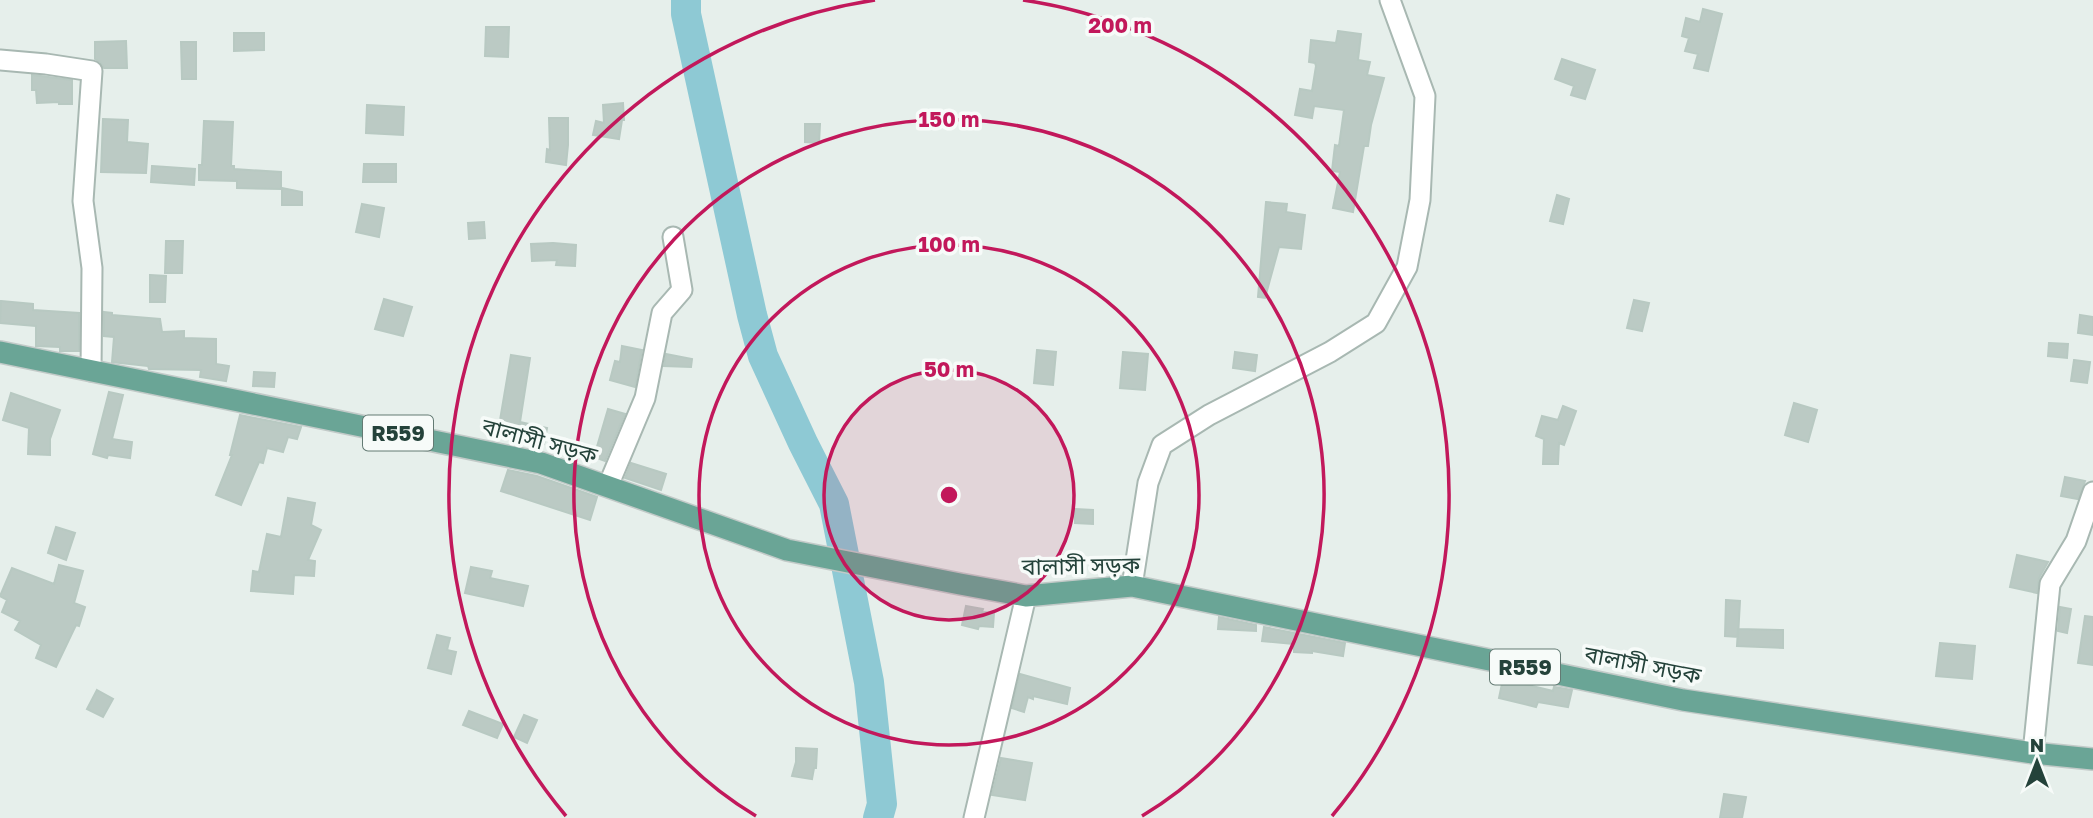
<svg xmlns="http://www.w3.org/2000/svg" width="2093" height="818" font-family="'Golos Text','Noto Sans Bengali',sans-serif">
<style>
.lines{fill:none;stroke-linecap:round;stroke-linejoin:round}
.river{stroke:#8ec9d4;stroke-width:30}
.building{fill:#bbcac4;stroke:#b8c9c2;stroke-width:2}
.minor-casing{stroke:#a8b8b2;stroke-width:23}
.major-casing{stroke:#c2cac8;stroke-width:24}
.minor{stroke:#fff;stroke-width:19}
.major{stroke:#6aa596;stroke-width:21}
.ring{fill:none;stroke:#c2185b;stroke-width:3.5}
.labels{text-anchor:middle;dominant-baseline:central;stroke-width:7;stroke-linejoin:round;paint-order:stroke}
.shield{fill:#f7fbf9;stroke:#637a73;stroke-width:2}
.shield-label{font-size:21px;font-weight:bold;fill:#24423a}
.street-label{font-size:23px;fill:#24423a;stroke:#f7fbf9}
.centre{fill:#c2185b;stroke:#f7fbf9;stroke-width:3.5}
.ring-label{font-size:21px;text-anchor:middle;font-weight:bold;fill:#c2185b;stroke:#f7fbf9;stroke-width:7;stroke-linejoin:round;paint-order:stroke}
</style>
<rect width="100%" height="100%" fill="#e6efeb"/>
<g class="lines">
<path class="river" d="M686,0V14L752,315L763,356L803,443L834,504L869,682L882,804L878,818"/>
</g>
<path class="building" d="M1703,9L1722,14L1708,71L1694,68L1698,54L1685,51L1689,38L1682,36L1686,18L1700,22Z
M486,27H509L508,57L485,56Z
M1338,31L1361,34L1358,60L1370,62L1367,75L1384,78L1371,125L1368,146H1364L1353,212L1333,208L1340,172L1332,171L1335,145L1339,146L1344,110L1314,106L1312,118L1295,115L1300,89L1312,91L1316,66L1315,63L1309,62L1311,40L1336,43Z
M234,33H264V50L234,51Z
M126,41L127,68H104L100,62L95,59V42Z
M181,42H196V79H182Z
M1562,59L1595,70L1585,99L1571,95L1574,86L1555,79Z
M32,75L72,80V104H59V102L37,103L36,90H32Z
M623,103L624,120H622L619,139L593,135L596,121L604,123L603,105Z
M367,105L404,107L403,135L366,133Z
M549,118H568V145L566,165L546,162L547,149L550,150Z
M103,119L128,120L127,142L148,144L146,173L101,172Z
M204,121L233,122L231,166H234V169L281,172V189L237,188V181L199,180V165H202Z
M805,124H820L819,143L805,142Z
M364,164H396V182H363Z
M152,166L195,169L194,185L151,182Z
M282,188L302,192V205H282Z
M1557,195L1569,199L1563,224L1550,221Z
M1266,202L1287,204L1286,212L1305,215L1301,249L1279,247L1265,298L1258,297Z
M362,204L384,208L379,237L356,232Z
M484,222L485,238L469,239L468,223Z
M166,241H183L182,273H165Z
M553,243L576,245L575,266L556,265L557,260L532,261L531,244Z
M150,275L166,276L165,302H150Z
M384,299L412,307L403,336L375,329Z
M1634,300L1649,303L1642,331L1627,328Z
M1,301L33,304V310L79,313V351H60V347L36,346V326L0,323Z
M104,312L112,313V315L160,319L162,332L184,331V338L216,339V364L229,366L226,381L200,377L201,370L149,369L148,366L112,362L114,337L104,336Z
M2080,315L2093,317V335L2078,333Z
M2049,343L2068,344L2067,358L2048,356Z
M622,346L642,350L635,387L610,380L615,361L620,362Z
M1037,350L1056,352L1053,385L1034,383Z
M1123,352L1148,354L1145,390L1120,388Z
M1235,352L1257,355L1255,371L1233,368Z
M666,354L692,359L691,367L664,366Z
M511,355L530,358L520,422L547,428L544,444L517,437L518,435L498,432Z
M2074,360L2090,362L2087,383L2071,381Z
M254,372L275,373L274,387L253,386Z
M109,392L123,395L112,439L132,442L130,458L108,455L107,458L93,454Z
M11,393L60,410L50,439V455L28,454L29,428L3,420Z
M1794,403L1817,410L1808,442L1785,435Z
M1563,406L1576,411L1564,445L1559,443L1558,464H1543L1544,439L1536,436L1542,416L1558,420Z
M608,409L625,414L605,461L594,457Z
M240,415L301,427L297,439L288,437L283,452L267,448L263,463L259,462L241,505L216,495L232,455H230Z
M631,463L666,474L661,490L625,478Z
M508,470L537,476L597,497L590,520L501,491Z
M2065,477L2085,481L2078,499L2061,496Z
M288,498L315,503L311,525L321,530L308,560L315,561L314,576L294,575L293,594L251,591L253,571L259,572L267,534L281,537Z
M1075,509L1093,510V524L1075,523Z
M56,527L75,533L66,560L48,553Z
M2017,555L2048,562L2039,578L2037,593L2010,587Z
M59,565L83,571L74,603L85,607L79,626L76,625L56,667L36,658L41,645L15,630L20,621L2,612L7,600L0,596L12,568L54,584Z
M471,567L492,571L490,578L528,586L523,606L465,593Z
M1726,600L1740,601L1738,637L1725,636Z
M966,606L983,609L982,612L994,613L993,627L979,626L978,629L962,625Z
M2060,607L2071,609L2067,633L2058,631Z
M2085,616L2093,617V665L2078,663Z
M1219,617L1256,625V631L1218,629Z
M1264,627L1345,643L1343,656L1312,651V653L1294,652V644L1262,641Z
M1738,629L1783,630V648L1737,646Z
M437,635L450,638L447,650L456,652L451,674L428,668Z
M1940,643L1975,646L1972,679L1936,676Z
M1020,674L1070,688L1067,704L1033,696V699L1028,697L1024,712L1012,708Z
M1503,679L1553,691L1554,687L1572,690L1568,707L1538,702L1536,707L1499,698Z
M97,690L113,699L103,717L87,709Z
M469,711L503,724L497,738L463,725Z
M524,715L537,720L527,743L514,737Z
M796,748L817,749L816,768H814L812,779L792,776L796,762Z
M1001,758L1032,763L1025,800L992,795Z
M1724,794L1746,797L1742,818H1720Z"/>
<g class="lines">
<defs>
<path id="minor" d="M0,60L46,64L92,71L83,201L92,268L91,371
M608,486L645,398L662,313L682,290L673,237
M1132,586L1148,483L1162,445L1209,415L1330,352L1376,323L1407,267L1420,200L1425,96L1390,0
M2033,753L2050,584L2076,541L2093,492
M974,818L1026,596"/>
<path id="major" d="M0,352L541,463L787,550L960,584L1026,596L1132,586L1683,700L2033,753L2093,759"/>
</defs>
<use href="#minor" class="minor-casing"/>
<use href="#major" class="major-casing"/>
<use href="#minor" class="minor"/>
<use href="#major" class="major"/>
</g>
<circle cx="949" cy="495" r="125" fill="#c2185b" fill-opacity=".12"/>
<g class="ring">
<circle cx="949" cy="495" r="125"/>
<circle cx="949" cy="495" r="250"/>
<path d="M756 816A375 375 0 1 1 1142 816"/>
<path d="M566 816A500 500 0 0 1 875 0M1023 0A500 500 0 0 1 1332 816"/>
</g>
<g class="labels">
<g class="shield">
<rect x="363" y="415.5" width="70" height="35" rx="5"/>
<rect x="1490" y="649.5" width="70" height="35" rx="5"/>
</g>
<g class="shield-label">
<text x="398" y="433">R559</text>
<text x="1525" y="667">R559</text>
</g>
<g class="street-label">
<text transform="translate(540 440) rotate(15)">বালাসী সড়ক</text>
<text transform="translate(1081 565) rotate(-1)">বালাসী সড়ক</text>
<text transform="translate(1643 664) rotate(11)">বালাসী সড়ক</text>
</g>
</g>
<circle cx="949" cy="495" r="10" class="centre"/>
<g class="ring-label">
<text x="1120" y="33">200 m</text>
<text x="949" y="127">150 m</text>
<text x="949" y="252">100 m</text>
<text x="949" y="377">50 m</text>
</g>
<g transform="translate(2037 762)" stroke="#f7fbf9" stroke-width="5" paint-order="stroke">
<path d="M0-5L12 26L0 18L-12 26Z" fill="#24423a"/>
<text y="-10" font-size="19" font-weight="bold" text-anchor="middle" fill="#24423a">N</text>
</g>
</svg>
